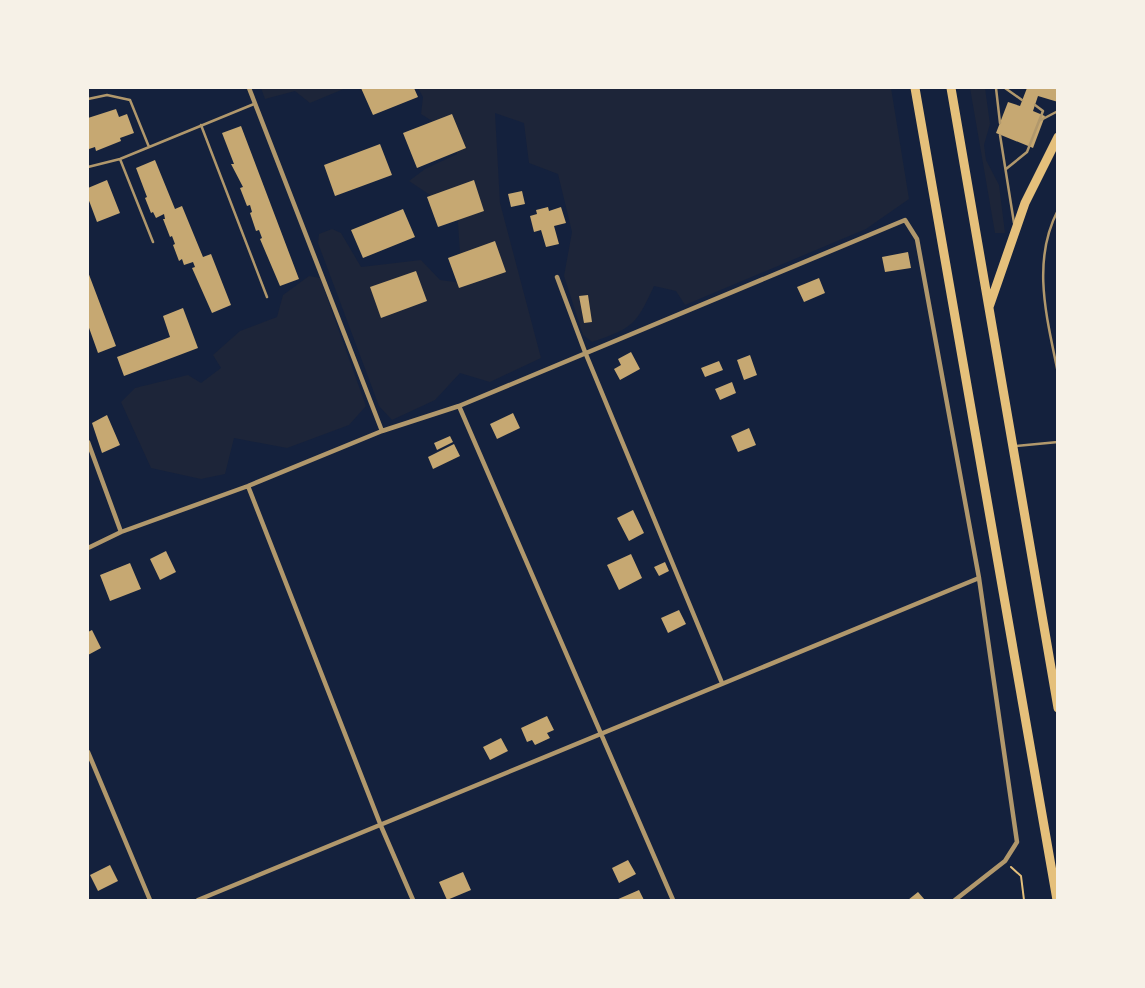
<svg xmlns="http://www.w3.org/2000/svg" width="1145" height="988" font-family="'IBM Plex Sans',sans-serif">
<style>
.green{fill:#1d2539}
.building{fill:#c6a872}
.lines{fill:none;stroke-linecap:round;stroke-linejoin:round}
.path{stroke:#e5c07b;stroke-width:2}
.service{stroke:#b1986c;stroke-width:2.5}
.minor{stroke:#b1986c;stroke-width:4.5}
.motorway{stroke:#e5c07b;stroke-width:9}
</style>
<rect width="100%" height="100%" fill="#14213d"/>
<path class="green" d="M261,88H346L310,103L295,91L265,99Z
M418,88H891L909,199L866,229L685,305L676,291L654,286C636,325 633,328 592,342L583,335L564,276L572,232L558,174L529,163L524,123L495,113L500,203L541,358L490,382L460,373L435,400L392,420L379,406L318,243L319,234L332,229L341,233L361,267L421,260L440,280L471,284L460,252L456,196L436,199L409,181L425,169L457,154L442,119L432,121L421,114L423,97Z
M970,88H985L990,124L984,145L986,160L999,185L1005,233H995Z
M309,276L320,278L366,406L349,425L287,448L234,438L225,474L201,479L151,468L121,402L135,388L188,375L201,383L221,368L213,355L240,331L277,317L283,295Z"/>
<path class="building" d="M361,88H414L418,97L373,115Z
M1027,88H1058V102L1038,96L1033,111L1045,116L1033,148L996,133L1008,102L1020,106Z
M116,109L119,117L127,114L134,133L120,138L121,141L96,151L95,147L89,149L88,118Z
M452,114L466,148L417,168L403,133Z
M241,126L299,279L280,286L260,239L262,238L259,230L256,231L250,213L252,212L250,205L247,206L240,188L243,187L231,164H234L222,133Z
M380,144L392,175L335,196L324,165Z
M155,160L175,209L182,206L203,257L211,254L231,305L212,313L192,268L195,267L193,262L184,265L182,259L179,261L173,245L175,244L172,236L170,237L163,219H165L164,214L156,218L153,212L151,213L145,198L147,197L136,168Z
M107,180L120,213L97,222L88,198V188Z
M474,180L484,211L438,227L427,197Z
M522,191L525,204L511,207L508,194Z
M548,207L549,211L561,207L566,223L554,226L559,244L546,247L541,230L534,232L530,216L537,214L536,210Z
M403,209L415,237L363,258L351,230Z
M495,241L506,272L459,288L448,258Z
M908,252L911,268L885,272L882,257Z
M416,271L427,301L381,318L370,287Z
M88,272L116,346L98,353L88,325Z
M819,278L825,293L804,302L797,287Z
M588,295L592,322L584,323L579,296Z
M183,308L198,348L124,376L117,357L170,337L163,316Z
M631,352L640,369L620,380L614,369L621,365L618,359Z
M750,355L757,375L744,380L737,360Z
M719,361L723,370L705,377L701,368Z
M732,382L736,393L720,400L715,389Z
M513,413L520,428L497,439L490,424Z
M107,415L120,445L102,453L92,423Z
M749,428L756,445L738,452L731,436Z
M450,436L453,442L437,450L434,443Z
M454,444L460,456L433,469L428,457Z
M633,510L644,533L629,541L617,518Z
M166,551L176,572L160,580L150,559Z
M631,554L642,578L619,590L607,565Z
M665,562L669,571L659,576L654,567Z
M130,563L141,589L110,601L100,575Z
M679,610L686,624L668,633L661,618Z
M92,630L101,648L88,655V632Z
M547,716L554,730L547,733L550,738L535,745L532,740L527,742L521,728Z
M501,738L508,751L490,760L483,747Z
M628,860L636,874L619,883L612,868Z
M110,865L118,881L98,891L90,875Z
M463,872L471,890L447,900L439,882Z
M639,890L644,900H616Z
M918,892L925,900H908Z"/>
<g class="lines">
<path class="path" d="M1011,867L1021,876L1024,900"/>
<path class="service" d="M996,88L1000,123
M1005,88L1022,100
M88,99L107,95L130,100L149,147
M1039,121L1058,111
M201,125L267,297
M1000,135L1014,223
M120,159L153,242
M88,167L120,159L254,104
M1006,169L1027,152L1043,111L1035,105
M1058,210C1031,262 1047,318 1058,373
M1016,446L1058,442"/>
<path class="minor" d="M249,88L382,431
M557,277L585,352L722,683
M459,406L673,900
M88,442L121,532
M248,486L381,826L413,900
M88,548L121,532L248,486L382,431L459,406L905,220L917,239L979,578L1017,842L1005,861L955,900
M88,752L150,900
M198,900L979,578"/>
<path class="motorway" d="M915,88L1057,900
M951,88L1058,708
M989,307L1025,203L1058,137"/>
</g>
<rect width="1145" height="988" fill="none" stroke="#f6f1e7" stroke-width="178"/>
</svg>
